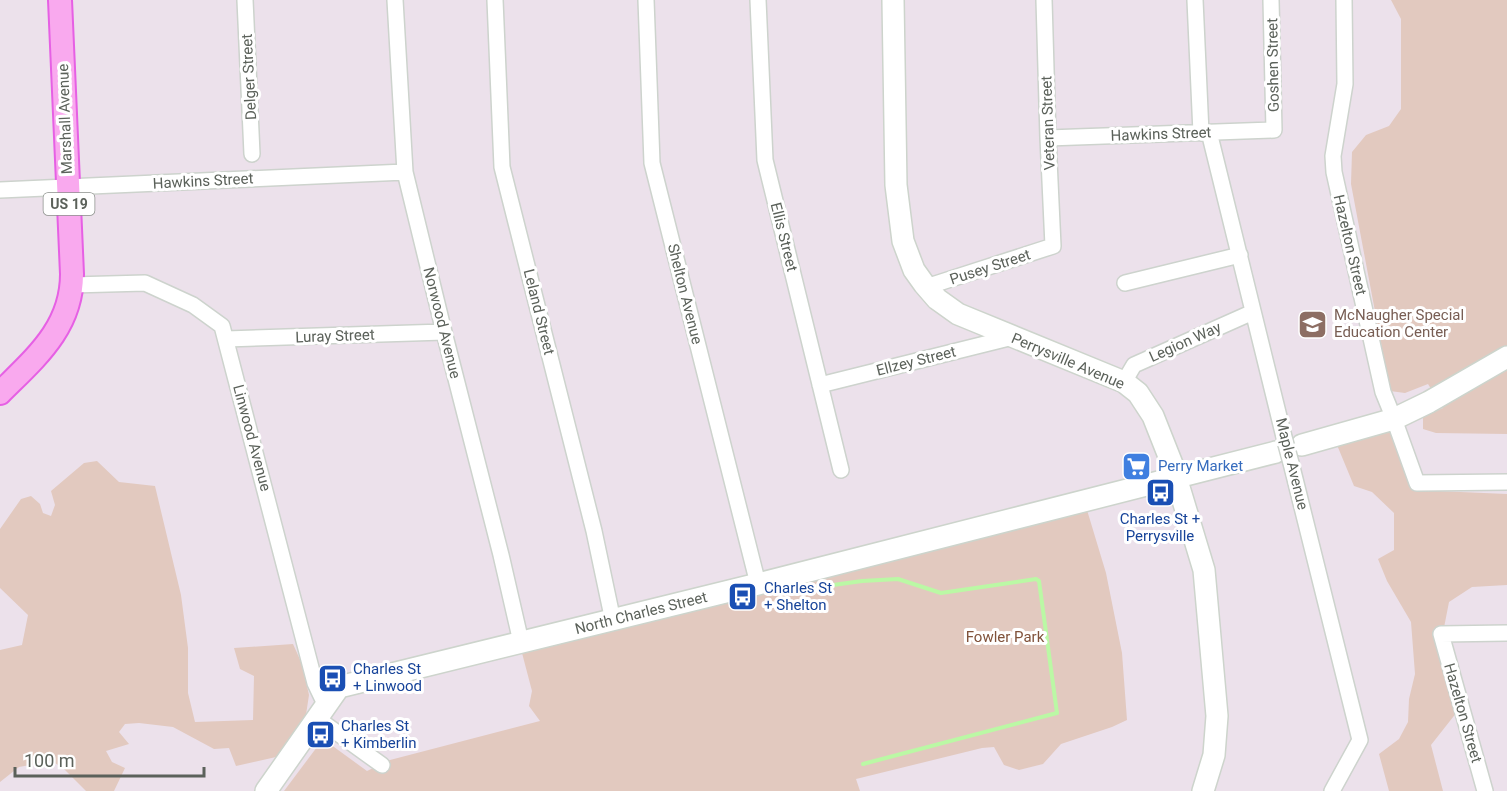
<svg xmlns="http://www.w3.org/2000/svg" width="1507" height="791" font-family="Roboto,sans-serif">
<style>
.green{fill:#e2c9bf}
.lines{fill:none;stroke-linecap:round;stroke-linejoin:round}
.stream{stroke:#bbf8a5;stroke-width:4}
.street-casing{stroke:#cdd3cd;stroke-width:18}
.secondary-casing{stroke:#cdd4cc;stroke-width:24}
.primary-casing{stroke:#e660e4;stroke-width:26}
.street{stroke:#fff;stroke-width:15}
.secondary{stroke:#fff;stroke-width:21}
.primary{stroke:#f9a9ee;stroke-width:22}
.street-bridge-casing{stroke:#cdd3cd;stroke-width:18;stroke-linecap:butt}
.street-bridge{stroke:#fff;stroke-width:15}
.labels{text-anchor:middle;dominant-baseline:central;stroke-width:6;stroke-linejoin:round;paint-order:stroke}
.shield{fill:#fff;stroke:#8c908c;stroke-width:1.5}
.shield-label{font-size:14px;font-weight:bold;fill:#5b615a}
.street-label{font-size:15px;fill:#5b615a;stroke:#fff}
.education-label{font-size:15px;fill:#785e54;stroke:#fff;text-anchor:start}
.shop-label{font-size:15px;fill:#366cbe;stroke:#fff;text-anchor:start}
.transit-label{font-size:15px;fill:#164399;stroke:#fff;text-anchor:start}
.park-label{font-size:15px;fill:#80523a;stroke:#fff}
</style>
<rect width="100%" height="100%" fill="#ece1eb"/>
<path class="green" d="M1391,0H1507V434L1436,433L1423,429V417L1443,408L1428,384L1405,393L1390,391L1351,184L1352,152L1366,135L1389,126L1401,109V19Z
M1389,429L1414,490L1507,494V585L1472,587L1449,602L1440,648L1457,712L1431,745L1443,791H1389L1379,754L1399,739L1408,722L1409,699L1415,674L1411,622L1387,581L1378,559L1394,550V513L1372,492L1354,486L1337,445Z
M97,461L119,482L155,486L181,595L188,648V693L195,722L253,720L254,676L240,669L234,648L293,644L302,664L309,695L305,721L282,754L276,757L236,766L229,748L214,749L173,727L139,723L125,724L119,732L129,744L106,751L112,762L125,768L114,791H86L64,769L52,761L19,767L0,782V650L22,645L28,615L0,588V529L21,499L31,496L40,504L43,513L51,516L55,505L51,491L84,463Z
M1087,510L1106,573L1122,653L1127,720L1112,727L1061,744L1043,764L1019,770L1004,765L994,747L982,748L856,779L860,791H284L323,739L367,771L390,760L540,721L529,706L532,691L522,653Z"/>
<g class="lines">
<path class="stream" d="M797,590L862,581L898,579L941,593L1036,579L1039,581L1057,713L863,764"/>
<defs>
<path id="street" d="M245,0L252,154
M395,0L405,172L444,332L501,555L521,642
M495,0L502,167L594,531L613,621
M646,0L652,163L758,584
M758,0L765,160L841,470
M1195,0L1201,133
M1344,0L1345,84L1333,156L1334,172L1383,392L1394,419L1417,483L1507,482
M1209,132L1284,437
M1048,138L1274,130L1271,0
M0,190L405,172
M1125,283L1240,255
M72,285L145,283L193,305L222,326L315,683L326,706
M926,287L1053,246L1048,138L1044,0
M226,339L444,332
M1124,382L1134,365L1253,312
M820,385L1013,337
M1291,463L1360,740L1332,791
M318,719L382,765
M1485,791L1441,634L1507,633"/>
<path id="secondary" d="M893,0L896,185L903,241L914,270L924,284L937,299L958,314L1124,382L1138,393L1153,416L1172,464L1204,570L1217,716L1214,755L1203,791
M1302,445L1394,419L1429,402L1507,357
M266,791L339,687L758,584L1276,452"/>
<path id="primary" d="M0,393C35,358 72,328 72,274L60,0"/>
</defs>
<use href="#street" class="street-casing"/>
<use href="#secondary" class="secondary-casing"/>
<use href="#primary" class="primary-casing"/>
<use href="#street" class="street"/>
<use href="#secondary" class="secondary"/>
<use href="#primary" class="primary"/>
<defs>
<path id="street-bridge" d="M1284,437L1291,463"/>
</defs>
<use href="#street-bridge" class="street-bridge-casing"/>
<use href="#street-bridge" class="street-bridge"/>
</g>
<defs>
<symbol id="school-square" viewBox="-11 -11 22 22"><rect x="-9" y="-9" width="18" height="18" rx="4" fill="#8d6e63" stroke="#fff"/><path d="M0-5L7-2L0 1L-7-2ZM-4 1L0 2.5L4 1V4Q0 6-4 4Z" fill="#fff"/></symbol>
<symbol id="supermarket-square" viewBox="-11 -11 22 22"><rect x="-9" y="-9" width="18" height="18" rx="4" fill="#3f7fe0" stroke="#fff"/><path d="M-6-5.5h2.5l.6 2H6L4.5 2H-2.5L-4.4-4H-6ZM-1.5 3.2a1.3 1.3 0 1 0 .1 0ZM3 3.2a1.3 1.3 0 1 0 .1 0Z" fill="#fff"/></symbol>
<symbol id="bus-square" viewBox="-11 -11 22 22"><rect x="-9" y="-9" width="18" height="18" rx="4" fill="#1a4fb4" stroke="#fff"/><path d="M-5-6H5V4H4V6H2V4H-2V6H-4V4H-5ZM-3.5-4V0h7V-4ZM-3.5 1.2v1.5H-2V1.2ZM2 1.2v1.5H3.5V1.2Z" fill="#fff"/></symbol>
</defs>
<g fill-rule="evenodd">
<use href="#school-square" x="1296" y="308" width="33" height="33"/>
<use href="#supermarket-square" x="1120" y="450" width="33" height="33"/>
<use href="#bus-square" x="1144" y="476" width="33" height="33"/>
<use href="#bus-square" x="726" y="580" width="33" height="33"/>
<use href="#bus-square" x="316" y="662" width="33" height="33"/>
<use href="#bus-square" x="304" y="718" width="33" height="33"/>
</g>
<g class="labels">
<rect class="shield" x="43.5" y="193" width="51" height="22" rx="4.5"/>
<g class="shield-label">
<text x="69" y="204">US 19</text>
</g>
<g class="street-label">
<text transform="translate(1273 65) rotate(-91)">Goshen Street</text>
<text transform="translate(249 77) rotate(-93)">Delger Street</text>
<text transform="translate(65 119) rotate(-92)">Marshall Avenue</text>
<text transform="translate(1048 123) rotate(-92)">Veteran Street</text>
<text transform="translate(1161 134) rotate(-2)">Hawkins Street</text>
<text transform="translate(203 181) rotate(-3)">Hawkins Street</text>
<text transform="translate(784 237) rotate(76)">Ellis Street</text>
<text transform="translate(1350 245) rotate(77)">Hazelton Street</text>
<text transform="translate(990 267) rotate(-18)">Pusey Street</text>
<text transform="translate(685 294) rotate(76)">Shelton Avenue</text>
<text transform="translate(539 312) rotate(76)">Leland Street</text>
<text transform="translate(442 323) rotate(76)">Norwood Avenue</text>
<text transform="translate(335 336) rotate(-2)">Luray Street</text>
<text transform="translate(1185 342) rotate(-24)">Legion Way</text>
<text transform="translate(916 361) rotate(-14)">Ellzey Street</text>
<text transform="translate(1068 361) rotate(23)">Perrysville Avenue</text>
<text transform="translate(252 438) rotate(75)">Linwood Avenue</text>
<text transform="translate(1292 464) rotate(76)">Maple Avenue</text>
<text transform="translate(641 613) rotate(-14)">North Charles Street</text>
<text transform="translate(1463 713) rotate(74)">Hazelton Street</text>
</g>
<g class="education-label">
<text x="1334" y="315">McNaugher Special<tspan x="1334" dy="17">Education Center</tspan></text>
</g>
<g class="shop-label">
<text x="1158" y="466">Perry Market</text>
</g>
<g class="transit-label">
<text x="1160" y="519" text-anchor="middle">Charles St +<tspan x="1160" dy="17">Perrysville</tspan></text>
<text x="764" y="588">Charles St<tspan x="764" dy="17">+ Shelton</tspan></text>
<text x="353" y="669">Charles St<tspan x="353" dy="17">+ Linwood</tspan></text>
<text x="341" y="726">Charles St<tspan x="341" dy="17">+ Kimberlin</tspan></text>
</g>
<g class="park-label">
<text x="1005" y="637">Fowler Park</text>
</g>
</g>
<path d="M15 767v9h189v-9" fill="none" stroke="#5b615a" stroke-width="3"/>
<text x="24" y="767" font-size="18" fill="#5b615a" stroke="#ffffff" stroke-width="4.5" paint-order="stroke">100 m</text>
</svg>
